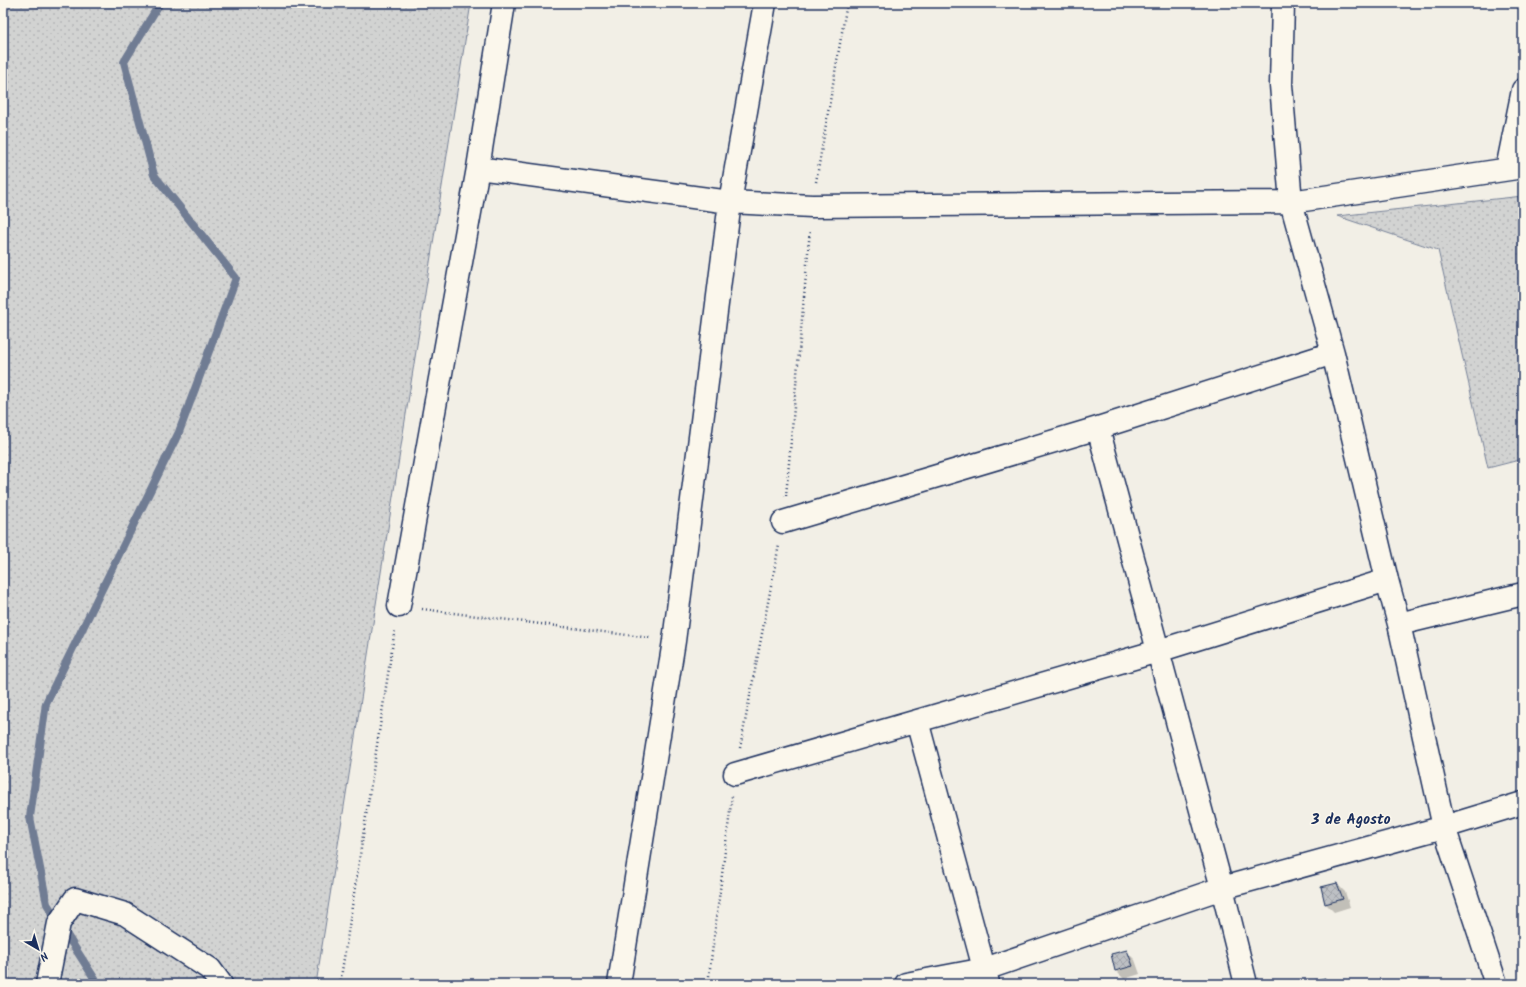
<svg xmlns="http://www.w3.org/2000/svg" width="1526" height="987" font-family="Kalam,sans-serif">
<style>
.grass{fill:url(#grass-dots);stroke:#768198}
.shadow{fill:#0003}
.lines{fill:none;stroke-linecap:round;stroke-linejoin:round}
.stream{stroke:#707b93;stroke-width:8}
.building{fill:url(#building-cross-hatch);stroke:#1b2f5e}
.minor-casing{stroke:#1b2f5e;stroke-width:25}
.path{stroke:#1b2f5e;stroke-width:2.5;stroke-dasharray:1 3;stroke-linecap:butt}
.minor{stroke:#fbf7ec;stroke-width:22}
.labels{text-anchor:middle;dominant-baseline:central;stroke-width:3;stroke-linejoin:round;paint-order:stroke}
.neighbourhood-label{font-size:15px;font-weight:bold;fill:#1b2f5e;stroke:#fbf7ec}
</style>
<defs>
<pattern id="grass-dots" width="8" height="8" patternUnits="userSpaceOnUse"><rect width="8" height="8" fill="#d2d3d2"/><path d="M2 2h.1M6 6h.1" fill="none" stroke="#b4b5b7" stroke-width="1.8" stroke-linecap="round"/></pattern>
<pattern id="building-cross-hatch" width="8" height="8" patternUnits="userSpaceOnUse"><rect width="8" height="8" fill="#bdc0c4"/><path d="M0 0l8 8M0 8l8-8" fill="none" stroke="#a2a5ab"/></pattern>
</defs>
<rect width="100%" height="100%" fill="#f2efe6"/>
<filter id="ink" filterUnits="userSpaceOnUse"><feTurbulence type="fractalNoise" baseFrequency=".025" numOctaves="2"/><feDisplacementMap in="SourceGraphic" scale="8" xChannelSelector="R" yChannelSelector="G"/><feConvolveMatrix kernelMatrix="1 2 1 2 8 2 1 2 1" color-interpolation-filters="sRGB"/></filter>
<g filter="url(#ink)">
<path class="grass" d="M3,3H471L316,984H3Z
M1523,196V459L1488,468L1438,250L1337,216Z"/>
<path class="shadow" d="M1337,884L1345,892L1350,907L1334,912L1326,904Z
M1127,952L1135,960L1140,974L1124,979L1116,971L1112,955Z
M1445,981L1447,984H1435Z"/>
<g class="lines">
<path class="stream" d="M98,984L47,904L30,817L46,703L179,432L236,278L154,175L124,62L160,3"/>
</g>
<path class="building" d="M1337,883L1343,899L1325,904L1321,887Z
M1127,950L1133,966L1115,971L1111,954Z
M1325,978L1327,984H1309L1308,982Z"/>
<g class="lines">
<defs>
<path id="minor" d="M1283,3L1281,85L1291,202L1333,353L1387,580L1399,624L1444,827L1496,984
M478,168L730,202L812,206L1291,202L1523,167
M1507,169L1523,90
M1098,428L1222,888L1246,984
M783,522L1098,428L1333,353
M399,606L478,168L504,3
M1399,624L1523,594
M917,721L988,983
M735,774L1158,651L1387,580
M47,984L59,923L75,899L125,914L210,969L221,984
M619,984L674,641L730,202L765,3
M906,984L985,969L1222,888L1444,827L1523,803"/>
</defs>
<use href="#minor" class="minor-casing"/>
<path class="path" d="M816,182L847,3
M786,496L810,230
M422,609L651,638
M740,748L779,545
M340,984L395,629
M708,984L732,796"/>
<use href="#minor" class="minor"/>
</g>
</g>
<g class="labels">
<g class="neighbourhood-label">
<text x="1351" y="820">3 de Agosto</text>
</g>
</g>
<rect width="1526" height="987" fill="none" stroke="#fbf7ec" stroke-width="16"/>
<rect x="8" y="8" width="1510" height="971" fill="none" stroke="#1b2f5e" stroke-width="1.5" filter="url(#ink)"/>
<g transform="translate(38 949) rotate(142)" stroke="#fbf7ec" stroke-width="3" paint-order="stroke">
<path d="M0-3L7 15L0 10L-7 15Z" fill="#1b2f5e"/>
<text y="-6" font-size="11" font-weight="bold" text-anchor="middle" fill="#1b2f5e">N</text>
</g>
</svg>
